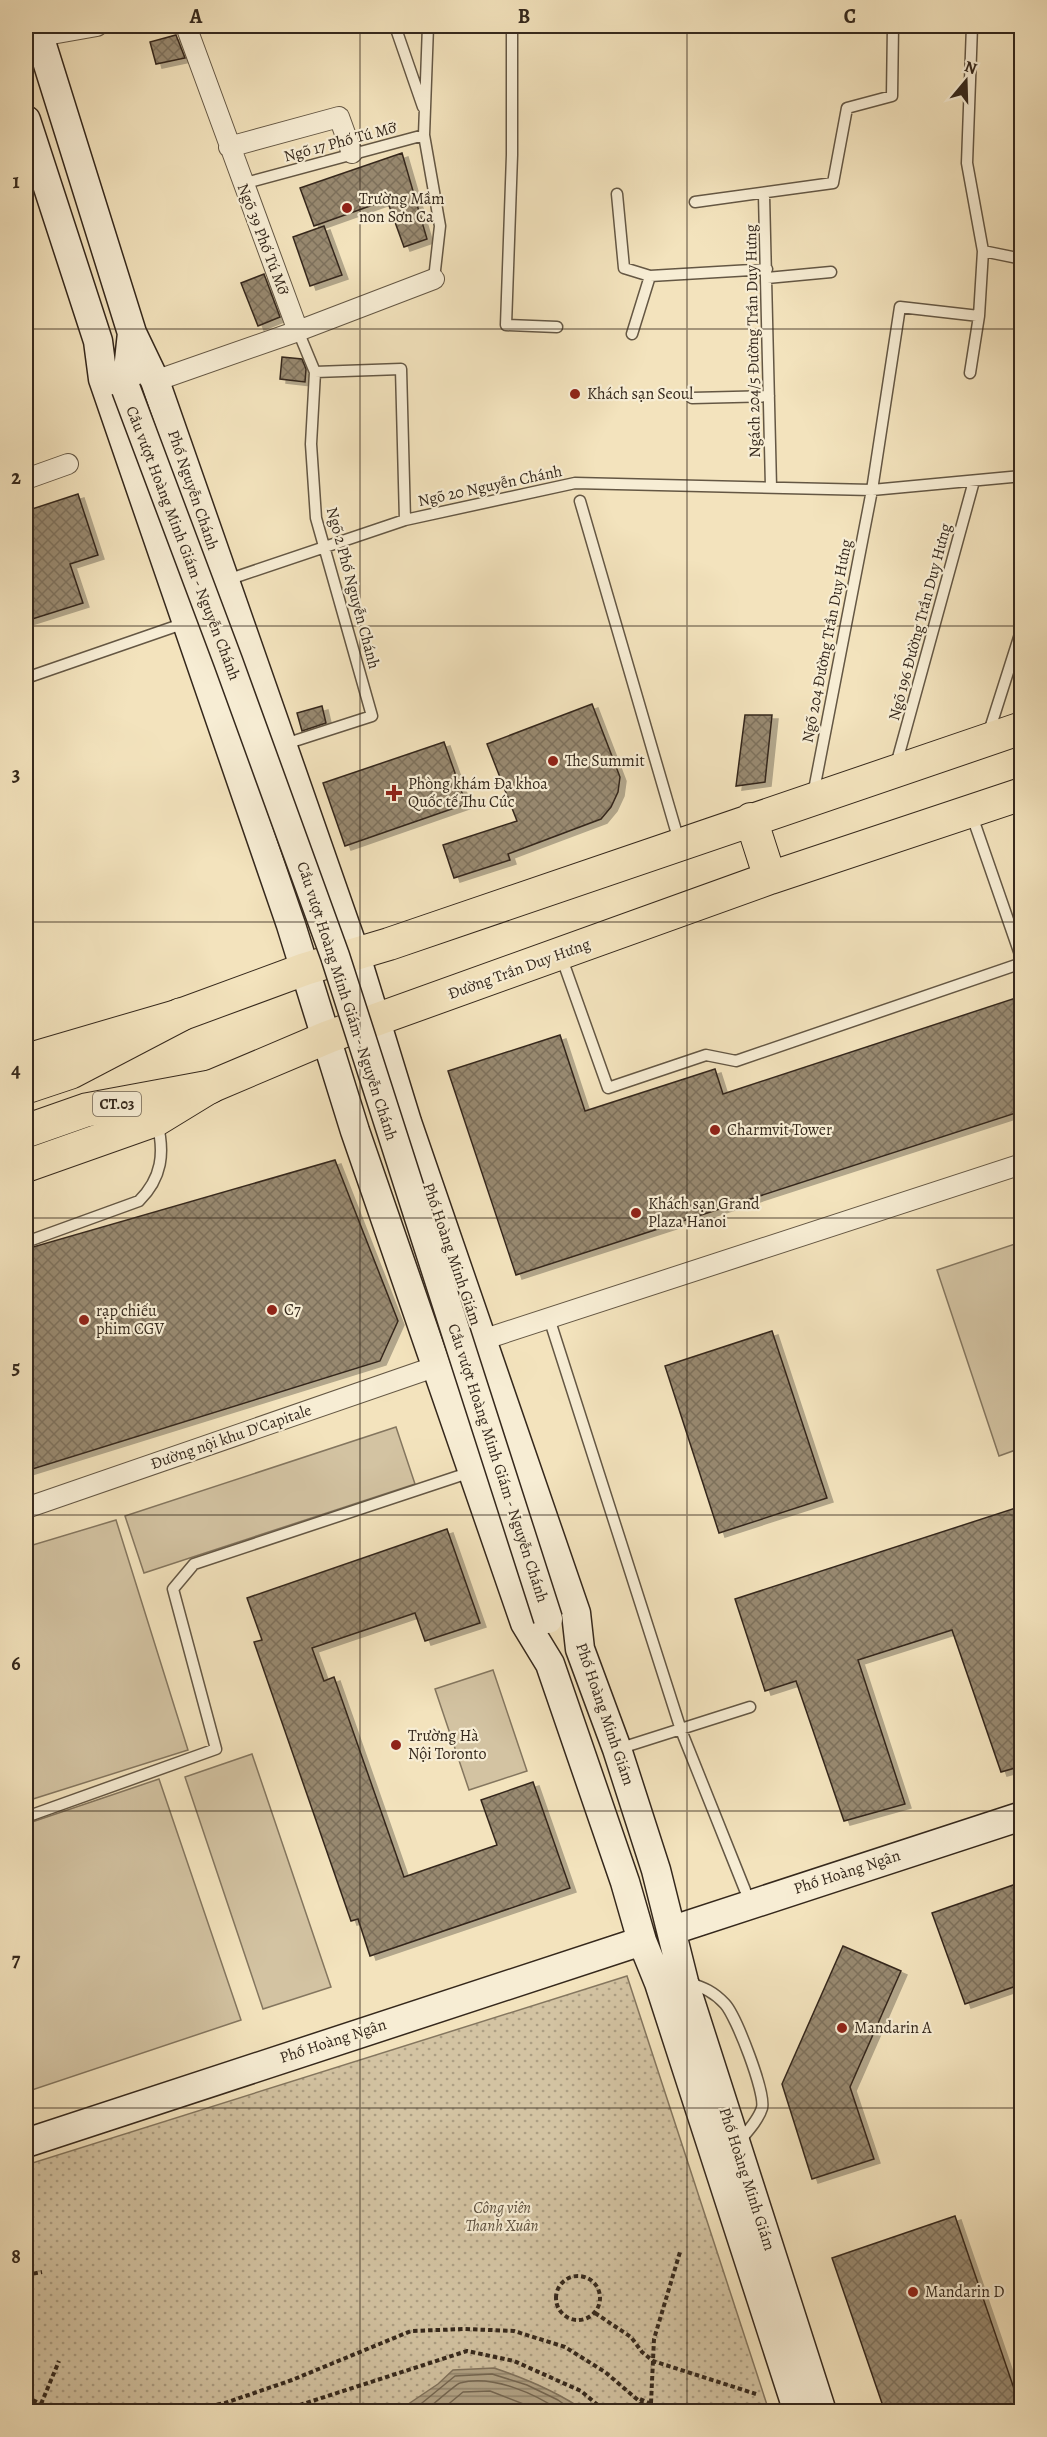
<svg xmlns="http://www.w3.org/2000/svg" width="1047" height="2437" font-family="Alegreya,serif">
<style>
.grass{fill:#d3c3a2;stroke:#84765f;stroke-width:1.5}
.park{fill:url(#park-dots);stroke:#84765f;stroke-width:1.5}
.water{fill:url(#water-rules);stroke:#80725c;stroke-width:1.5}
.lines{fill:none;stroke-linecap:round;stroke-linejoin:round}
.shore{stroke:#746651;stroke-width:1.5}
.building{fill:url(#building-cross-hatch);stroke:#35281c;stroke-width:1.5;filter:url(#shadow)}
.lane-casing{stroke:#645744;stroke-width:13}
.street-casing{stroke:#645744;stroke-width:22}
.secondary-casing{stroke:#35281c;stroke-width:31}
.primary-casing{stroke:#35281c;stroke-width:34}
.highway-casing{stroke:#35281c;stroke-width:35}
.path{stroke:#35281c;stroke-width:4;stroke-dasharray:4.5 3;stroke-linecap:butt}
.lane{stroke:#f7edd4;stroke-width:10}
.street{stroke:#f7edd4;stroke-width:20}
.secondary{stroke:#f7edd4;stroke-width:28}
.primary{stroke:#f3e3bd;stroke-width:32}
.highway{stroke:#f3e3bd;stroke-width:33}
.secondary-bridge-casing{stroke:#35281c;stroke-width:31;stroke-linecap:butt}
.secondary-bridge{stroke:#f7edd4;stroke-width:28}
.grid{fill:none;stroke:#35281c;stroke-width:1.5;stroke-opacity:0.55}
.poi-dot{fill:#8f2418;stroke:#f7edd4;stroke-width:2}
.labels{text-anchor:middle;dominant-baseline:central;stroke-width:4.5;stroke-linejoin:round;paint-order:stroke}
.shield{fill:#f7edd4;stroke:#6f6353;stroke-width:1.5}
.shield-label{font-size:15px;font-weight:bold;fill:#35281c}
.street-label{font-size:16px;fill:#35281c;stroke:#f7edd4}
.poi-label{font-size:16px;fill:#35281c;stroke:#f7edd4;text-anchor:start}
.park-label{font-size:16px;font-style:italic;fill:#5c4f3e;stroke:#f7edd4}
.neatline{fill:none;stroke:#35281c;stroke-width:2}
.grid-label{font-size:20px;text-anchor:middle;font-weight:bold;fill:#35281c}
</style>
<defs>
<pattern id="park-dots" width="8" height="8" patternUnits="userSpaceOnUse" patternTransform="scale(1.5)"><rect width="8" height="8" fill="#d3c3a2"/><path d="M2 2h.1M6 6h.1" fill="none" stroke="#ac9e83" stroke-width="1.8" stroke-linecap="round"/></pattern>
<pattern id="water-rules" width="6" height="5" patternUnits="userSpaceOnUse" patternTransform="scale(1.5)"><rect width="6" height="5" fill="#b2a386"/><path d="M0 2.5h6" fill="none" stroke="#92856d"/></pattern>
<pattern id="building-cross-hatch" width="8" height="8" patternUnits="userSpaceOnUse" patternTransform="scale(1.5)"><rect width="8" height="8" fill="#988970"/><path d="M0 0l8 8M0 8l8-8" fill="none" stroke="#7d705b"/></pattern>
<filter id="shadow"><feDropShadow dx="6" dy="4" stdDeviation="0" flood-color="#0004"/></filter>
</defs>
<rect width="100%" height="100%" fill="#f3e3bd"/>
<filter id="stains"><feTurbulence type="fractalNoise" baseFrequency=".00333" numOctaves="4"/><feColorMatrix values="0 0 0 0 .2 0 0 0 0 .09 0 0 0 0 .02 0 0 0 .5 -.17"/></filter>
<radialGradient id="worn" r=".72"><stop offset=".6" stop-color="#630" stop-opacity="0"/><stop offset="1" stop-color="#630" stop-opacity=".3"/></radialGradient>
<path class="grass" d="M1021,1242V1448L999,1456L937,1270Z
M396,1427L415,1484L144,1573L125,1516Z
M116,1520L188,1750L33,1799L26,1775V1547Z
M493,1670L527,1771L469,1790L435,1689Z
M252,1754L331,1987L263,2009L185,1777Z
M159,1779L241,2020L26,2092V1824Z"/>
<path class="park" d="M627,1976L769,2411H26V2165Z"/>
<path class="water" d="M494,2368C527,2379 556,2391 585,2411H398L438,2384L453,2370Z"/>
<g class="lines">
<path class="shore" d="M411,2412L455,2376L492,2374L527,2385L558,2400L575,2412
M424,2412C430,2407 456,2384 460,2383C492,2374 536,2394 562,2412
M439,2412L463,2392L490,2391L544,2412"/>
</g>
<path class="building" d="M176,35L185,58L156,64L150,42Z
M402,153L427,239L404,247L387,200L314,226L300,188Z
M324,226L342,275L310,286L293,237Z
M264,274L280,317L258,326L241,283Z
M282,357L302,359L306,369L305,382L280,379Z
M78,494L98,555L70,564L83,603L26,621V549L31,547L26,531V511Z
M592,704L620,777L618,792L611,807L601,819L508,854L510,860L454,878L443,845L517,821L487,744Z
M322,706L326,723L302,731L297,713Z
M745,715H772L765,782L736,786Z
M444,742L466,804L345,846L323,783Z
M1022,996V1111L516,1275L448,1071L560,1035L585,1111L715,1069L723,1094Z
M335,1160L398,1321L380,1361L26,1471V1249Z
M772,1331L827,1498L719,1533L665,1366Z
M1022,1506V1607L1014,1610L1022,1632V1766L1001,1772L952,1630L858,1660L905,1804L844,1821L796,1681L765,1691L735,1599Z
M447,1529L480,1623L425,1641L415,1613L312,1648L324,1681L334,1677L404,1877L497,1845L481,1800L533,1782L570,1888L370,1956L358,1919L351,1921L254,1642L262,1640L247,1598Z
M1022,1882V1984L965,2004L932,1913Z
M843,1946L901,1971L850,2087L874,2159L812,2179L782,2084Z
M955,2216L1022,2412H885L832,2258Z"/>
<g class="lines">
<defs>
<path id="lane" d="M395,26L423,107
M512,26V155L506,325L557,327
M991,26L1022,27
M424,135L440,226L434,279
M242,184L424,135L428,26
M617,194L624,268L650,276
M764,195L771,487
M695,202L833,183L847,108L892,96L893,26
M983,251L1022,259
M767,278L831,272
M632,334L650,276L767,269
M315,372L401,369L405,520
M970,373L979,316L983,251L967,163L972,26
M692,398L769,396
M580,501L679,841
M227,580L405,520L575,483L872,490L1022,476
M26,678L185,623
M988,735L1022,628
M282,745L372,716L316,518L311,444L315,372L298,331
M896,765L974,481
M813,795L872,490L900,307L979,316
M971,813L1022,960
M561,956L608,1088L706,1055L736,1061L1022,963
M26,1242L139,1201C162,1178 165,1153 157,1122
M549,1318L681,1730L745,1890
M618,1749L750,1707
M26,1817L216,1749L173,1589L194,1564L471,1472
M689,1983C703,1987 714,1992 725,2004C736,2016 766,2093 762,2108C758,2121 746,2133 738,2143"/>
<path id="street" d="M186,26L298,331
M29,38L97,26
M229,147L339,117L352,153
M155,381L298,331L434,279
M26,479L68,464
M482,1340L1022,1164
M26,1508L437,1366"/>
<path id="secondary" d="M36,26L132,333L155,381L355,953L407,1122L576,1613L580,1649L617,1749L656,1870L684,1982L822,2412
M26,120L98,341L103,379L291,925L355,1131L525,1623L550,1664L625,1882L642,1941L659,1983L798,2412
M126,389L132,333
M673,1930L1022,1816
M26,2143L642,1941"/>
<path id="primary" d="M751,819L770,878
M26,1060L180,1015L305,969L389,944L1022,728
M26,1166L156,1120L210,1087L328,1037L770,878L1022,794"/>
<path id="highway" d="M26,1087L71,1072L180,1015
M26,1131L86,1110L210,1087"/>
</defs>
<use href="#lane" class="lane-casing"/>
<use href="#street" class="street-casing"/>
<use href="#secondary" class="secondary-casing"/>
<use href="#primary" class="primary-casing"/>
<use href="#highway" class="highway-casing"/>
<path class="path" d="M26,2275L42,2272
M556 2298a22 22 0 1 1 44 0a22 22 0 1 1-44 0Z
M595,2313L631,2337L642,2352L653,2361L756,2394
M26,2397L41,2404L79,2412
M640,2399L670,2412
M651,2403L654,2339L680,2252
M41,2404L59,2361
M180,2412L225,2403L292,2380L411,2331L465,2329L514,2331L565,2347L605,2372L652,2412
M278,2412L467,2351L514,2361L581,2391L606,2412"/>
<use href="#lane" class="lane"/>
<use href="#street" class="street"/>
<use href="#secondary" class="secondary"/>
<use href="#primary" class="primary"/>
<use href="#highway" class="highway"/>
<defs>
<path id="secondary-bridge" d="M126,389L228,661L335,956L548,1619"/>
</defs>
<use href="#secondary-bridge" class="secondary-bridge-casing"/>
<use href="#secondary-bridge" class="secondary-bridge"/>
</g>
<path class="grid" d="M360,26V2412M687,26V2412M26,329H1022M26,626H1022M26,922H1022M26,1218H1022M26,1515H1022M26,1811H1022M26,2108H1022"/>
<g class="poi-dot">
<circle cx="347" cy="208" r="6"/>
<circle cx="575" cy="394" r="6"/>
<circle cx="553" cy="761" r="6"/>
<path d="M391 784h6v6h6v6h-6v6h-6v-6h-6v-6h6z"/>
<circle cx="715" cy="1130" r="6"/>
<circle cx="636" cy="1213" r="6"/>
<circle cx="272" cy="1310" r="6"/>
<circle cx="84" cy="1320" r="6"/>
<circle cx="396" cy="1745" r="6"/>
<circle cx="842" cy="2028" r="6"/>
<circle cx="913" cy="2292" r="6"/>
</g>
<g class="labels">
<rect class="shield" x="93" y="1092" width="48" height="24" rx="4.5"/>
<g class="shield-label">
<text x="117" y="1104">CT.03</text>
</g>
<g class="street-label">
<text transform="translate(340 142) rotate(-15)">Ngõ 17 Phố Tú Mỡ</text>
<text transform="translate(263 239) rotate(69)">Ngõ 39 Phố Tú Mỡ</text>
<text transform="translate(753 341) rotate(-91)">Ngách 204/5 Đường Trần Duy Hưng</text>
<text transform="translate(490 486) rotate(-12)">Ngõ 20 Nguyễn Chánh</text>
<text transform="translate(193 490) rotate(71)">Phố Nguyễn Chánh</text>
<text transform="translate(183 543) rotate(69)">Cầu vượt Hoàng Minh Giám - Nguyễn Chánh</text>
<text transform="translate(353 588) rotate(75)">Ngõ 2 Phố Nguyễn Chánh</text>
<text transform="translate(920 622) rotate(-75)">Ngõ 196 Đường Trần Duy Hưng</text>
<text transform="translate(827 641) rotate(-79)">Ngõ 204 Đường Trần Duy Hưng</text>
<text transform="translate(519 969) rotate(-20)">Đường Trần Duy Hưng</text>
<text transform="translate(347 1001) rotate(72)">Cầu vượt Hoàng Minh Giám - Nguyễn Chánh</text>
<text transform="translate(452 1254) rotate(71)">Phố Hoàng Minh Giám</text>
<text transform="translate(231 1437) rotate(-19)">Đường nội khu D'Capitale</text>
<text transform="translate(498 1463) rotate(72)">Cầu vượt Hoàng Minh Giám - Nguyễn Chánh</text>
<text transform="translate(605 1714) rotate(71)">Phố Hoàng Minh Giám</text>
<text transform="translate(847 1872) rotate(-18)">Phố Hoàng Ngân</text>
<text transform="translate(333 2041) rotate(-18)">Phố Hoàng Ngân</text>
<text transform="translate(747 2179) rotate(72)">Phố Hoàng Minh Giám</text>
</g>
<g class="poi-label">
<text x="359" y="199">Trường Mầm<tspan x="359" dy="18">non Sơn Ca</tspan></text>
<text x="587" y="394">Khách sạn Seoul</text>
<text x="565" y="761">The Summit</text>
<text x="408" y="784">Phòng khám Đa khoa<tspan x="408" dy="18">Quốc tế Thu Cúc</tspan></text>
<text x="727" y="1130">Charmvit Tower</text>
<text x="648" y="1204">Khách sạn Grand<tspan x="648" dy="18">Plaza Hanoi</tspan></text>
<text x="284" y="1310">C7</text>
<text x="96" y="1311">rạp chiếu<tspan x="96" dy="18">phim CGV</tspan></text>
<text x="408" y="1736">Trường Hà<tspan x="408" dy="18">Nội Toronto</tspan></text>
<text x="854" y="2028">Mandarin A</text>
<text x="925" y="2292">Mandarin D</text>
</g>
<g class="park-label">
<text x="502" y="2208">Công viên<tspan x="502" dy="18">Thanh Xuân</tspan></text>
</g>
</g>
<rect width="1047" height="2437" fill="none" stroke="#f3e3bd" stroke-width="66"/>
<g transform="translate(966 81) rotate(19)" stroke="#f7edd4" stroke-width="4.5" paint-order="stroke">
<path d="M0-4.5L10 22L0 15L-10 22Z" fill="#35281c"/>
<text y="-9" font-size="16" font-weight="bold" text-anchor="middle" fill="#35281c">N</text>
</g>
<rect x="33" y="33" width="981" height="2371" class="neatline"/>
<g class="grid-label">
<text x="196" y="23">A</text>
<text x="524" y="23">B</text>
<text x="850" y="23">C</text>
<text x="16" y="188">1</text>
<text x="16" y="484">2</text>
<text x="16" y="781">3</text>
<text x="16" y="1077">4</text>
<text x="16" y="1374">5</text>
<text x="16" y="1670">6</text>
<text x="16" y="1966">7</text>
<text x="16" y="2263">8</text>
</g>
<rect width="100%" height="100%" filter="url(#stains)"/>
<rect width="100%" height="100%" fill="url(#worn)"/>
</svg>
